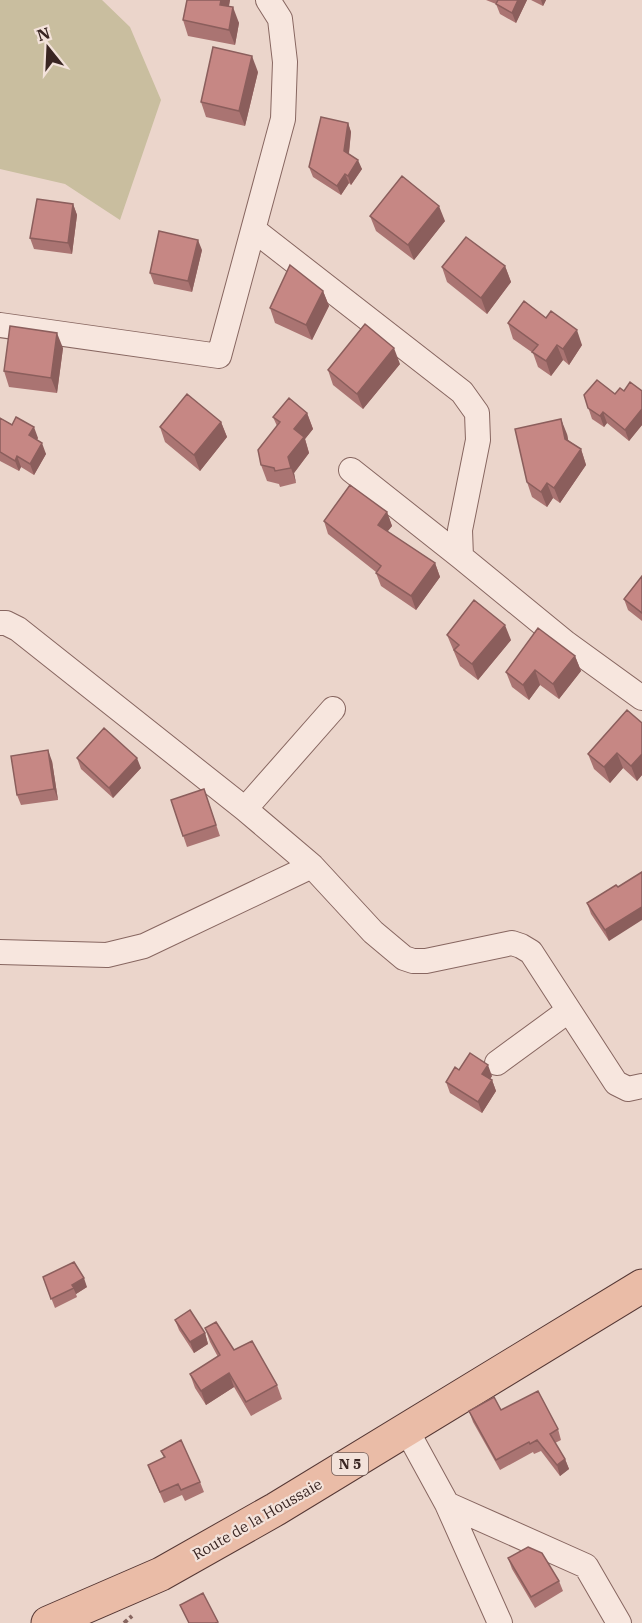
<svg xmlns="http://www.w3.org/2000/svg" width="642" height="1623" font-family="'IBM Plex Serif',serif">
<style>
.green{fill:#c9be9f}
.lines{fill:none;stroke-linecap:round;stroke-linejoin:round}
.minor-casing{stroke:#876660;stroke-width:26}
.primary-casing{stroke:#553734;stroke-width:35}
.path{stroke:#876660;stroke-width:4;stroke-dasharray:4.5 3;stroke-linecap:butt}
.minor{stroke:#f7e6de;stroke-width:24}
.primary{stroke:#eabca7;stroke-width:33}
.wall{fill:#aa7472}
.shaded-wall{fill:#8b5e5c}
.building{fill:#c68784;stroke:#8b5e5c;stroke-width:1.5}
.labels{text-anchor:middle;dominant-baseline:central;stroke-width:4.5;stroke-linejoin:round;paint-order:stroke}
.shield{fill:#f3e2da;stroke:#715e59;stroke-width:1.5}
.shield-label{font-size:14px;font-weight:bold;fill:#392522}
.street-label{font-size:15px;fill:#392522;stroke:#f3e2da}
</style>
<rect width="100%" height="100%" fill="#ebd5cb"/>
<path class="green" d="M0,0H102L130,27L161,100L120,220L65,184L0,169Z"/>
<g class="lines">
<defs>
<path id="minor" d="M254,230L462,392L477,413L478,440L460,530L461,557
M0,325L219,356L283,119L285,62L280,19L268,0
M351,470L461,557L566,643L642,698
M0,623H6L18,629L245,809L312,866L373,932L404,958L413,961H426L512,943L521,946L531,952L616,1083L628,1089L642,1086
M245,809L333,709
M0,952L107,955L144,946L312,866
M497,1063L568,1011
M406,1429L447,1504L500,1623
M447,1504L586,1566L619,1623"/>
<path id="primary" d="M48,1623L161,1574L276,1509L642,1286"/>
</defs>
<use href="#minor" class="minor-casing"/>
<use href="#primary" class="primary-casing"/>
<path class="path" d="M124,1623L132,1616"/>
<use href="#minor" class="minor"/>
<use href="#primary" class="primary"/>
</g>
<path class="wall" d="M187,0H230L229,6L239,23L235,45L188,36L183,20Z
M486,0H527L516,23L500,14L496,4Z
M531,0H546L543,6Z
M258,72L245,126L206,117L201,102Z
M348,123L351,132L349,154L362,169L351,185L349,183L341,195L313,177L309,167Z
M73,204L77,215L72,254L34,249L30,238Z
M370,216L445,221L414,260L376,231Z
M202,250L192,292L154,284L150,273Z
M505,266L511,282L487,314L447,282L442,267Z
M323,291L329,306L312,340L275,323L270,308Z
M508,323L582,345L569,365L563,360L551,376L538,367L533,353L513,339Z
M63,348L57,393L9,387L4,371Z
M400,364L363,409L333,385L328,370Z
M624,391H642V425L629,441L607,423L604,427L592,419L584,395L615,394Z
M307,413L313,429L305,439L309,453L294,473L296,483L280,487L279,484L267,481L261,465L277,426L273,417Z
M0,418L38,438L37,440L46,454L34,475L21,467L19,471L0,461Z
M221,422L227,437L200,471L165,442L160,427Z
M567,434L568,440L581,449L586,465L560,503L553,498L547,507L532,497L527,482Z
M387,512L392,526L387,532L435,563L440,577L416,610L381,586L376,573V572L328,534L324,521Z
M642,576V621L628,610L624,599Z
M447,635L511,640L478,680L460,666Z
M575,656L581,671L559,699L540,685L529,700L512,687L506,672Z
M642,723V775L637,781L623,768L610,783L594,769L588,754Z
M77,758L141,768L113,798L81,769Z
M52,761L58,800L21,805L17,795Z
M204,789L220,836L187,847L171,800Z
M616,885L609,941L591,914L587,903Z
M459,1070L492,1076L490,1079L492,1080L496,1091L482,1113L450,1093L446,1082Z
M43,1277L87,1287L76,1294L77,1297L55,1308Z
M175,1320L205,1333L208,1344L194,1353L179,1330Z
M205,1328L234,1350L277,1385L282,1399L251,1416L234,1387L206,1405L195,1388L190,1374L218,1357L210,1342Z
M501,1410L558,1429L561,1440L555,1443L565,1459L569,1469L560,1476L541,1451L534,1454L533,1452L500,1470L473,1422L469,1411Z
M161,1451L200,1482L204,1492L185,1501L182,1495L164,1503L148,1465L164,1458Z
M508,1558L559,1581L563,1591L535,1608L512,1569Z"/>
<path class="shaded-wall" d="M221,0H230L226,20L220,5Z
M518,0H527L516,23L512,13Z
M541,0H546L543,6Z
M233,7L239,23L235,45L229,30Z
M252,56L258,72L245,126L239,111Z
M348,123L351,132L348,160L344,151Z
M358,160L362,169L351,185L348,176Z
M345,174L349,183L341,195L337,186Z
M73,204L77,215L72,254L68,243Z
M439,206L445,221L414,260L408,245Z
M198,240L202,250L192,292L188,281Z
M505,266L511,282L487,314L481,298Z
M323,291L329,306L312,340L306,325Z
M577,330L582,345L569,365L563,349Z
M57,333L63,348L57,393L51,378Z
M557,345L563,360L551,376L546,361Z
M394,348L400,364L363,409L357,394Z
M642,409V425L629,441L625,430Z
M603,412L607,423L604,427L600,416Z
M307,413L313,429L305,439L309,453L294,473L296,483L291,468L288,457L294,429Z
M561,419L567,434L571,454L565,439Z
M221,422L227,437L200,471L194,455Z
M34,427L38,438L33,446L29,435Z
M42,443L46,454L34,475L30,464Z
M581,449L586,465L560,503L554,488Z
M17,456L21,467L19,471L15,461Z
M547,483L553,498L547,507L541,492Z
M387,512L392,526L382,538L378,525Z
M435,563L440,577L416,610L411,596Z
M505,625L511,640L478,680L472,664Z
M575,656L581,671L559,699L553,684Z
M535,670L540,685L529,700L523,685Z
M48,750L52,761L58,800L54,789Z
M617,753L623,768L610,783L604,767Z
M642,754V775L637,781L631,766Z
M137,758L141,768L113,798L109,788Z
M642,907V920L609,941L605,930Z
M488,1065L492,1076L486,1085L482,1074Z
M492,1080L496,1091L482,1113L478,1102Z
M84,1278L87,1287L76,1294L72,1285Z
M205,1333L208,1344L194,1353L190,1342Z
M229,1373L234,1387L206,1405L201,1391Z
M565,1459L569,1469L560,1476L557,1465Z"/>
<path class="building" d="M187,0H221L220,5L233,7L229,30L183,20Z
M498,0H518L512,13L496,4Z
M213,47L252,56L239,111L201,102Z
M321,117L348,123L344,151L358,160L348,176L345,174L337,186L309,167Z
M402,176L439,206L408,245L370,216Z
M37,199L73,204L68,243L30,238Z
M159,231L198,240L188,281L150,273Z
M466,237L505,266L481,298L442,267Z
M290,265L323,291L306,325L270,308Z
M524,301L546,318L551,311L577,330L563,349L557,345L546,361L532,352L538,345L508,323Z
M365,324L394,348L357,394L328,370Z
M10,326L57,333L51,378L4,371Z
M597,380L615,394L620,388L624,391L630,382L642,391V409L625,430L603,412L600,416L588,408L584,395Z
M187,394L221,422L194,455L160,427Z
M289,398L307,413L294,429L304,437L288,457L291,468L275,471L274,468L261,465L258,450L280,422L273,417Z
M16,417L34,427L29,435L42,443L30,464L17,456L15,461L0,452V418L12,425Z
M561,419L565,439L581,449L554,488L547,483L541,492L527,482L515,429Z
M350,485L387,512L378,525L435,563L411,596L376,573L381,566L324,521Z
M642,576V613L624,599Z
M474,600L505,625L472,664L454,650L459,645L447,635Z
M538,628L575,656L553,684L535,670L523,685L506,672Z
M627,710L642,723V754L631,766L617,753L604,767L588,754Z
M104,728L137,758L109,788L77,758Z
M48,750L54,789L17,795L11,756Z
M204,789L216,825L183,836L171,800Z
M642,872V907L605,930L587,903L616,885L618,887Z
M470,1053L488,1065L482,1074L492,1080L478,1102L446,1082L455,1067L459,1070Z
M74,1262L84,1278L72,1285L74,1288L51,1299L43,1277Z
M190,1310L205,1333L190,1342L175,1320Z
M216,1322L234,1350L252,1341L277,1385L246,1402L229,1373L201,1391L190,1374L220,1355L205,1328Z
M538,1391L558,1429L550,1434L565,1459L557,1465L537,1440L530,1444L529,1442L496,1460L469,1411L494,1397L501,1410Z
M181,1440L200,1482L181,1490L178,1484L160,1492L148,1465L165,1457L161,1451Z
M528,1547L542,1553L559,1581L531,1597L508,1558Z
M203,1593L218,1622L215,1623H189L180,1605Z"/>
<g class="labels">
<rect class="shield" x="332" y="1453" width="36" height="22" rx="4.5"/>
<g class="shield-label">
<text x="350" y="1464">N 5</text>
</g>
<g class="street-label">
<text transform="translate(257 1519) rotate(-30)">Route de la Houssaie</text>
</g>
</g>
<g transform="translate(48 48) rotate(342)" stroke="#f3e2da" stroke-width="4.5" paint-order="stroke">
<path d="M0-4.5L10 22L0 15L-10 22Z" fill="#392522"/>
<text y="-9" font-size="16" font-weight="bold" text-anchor="middle" fill="#392522">N</text>
</g>
</svg>
